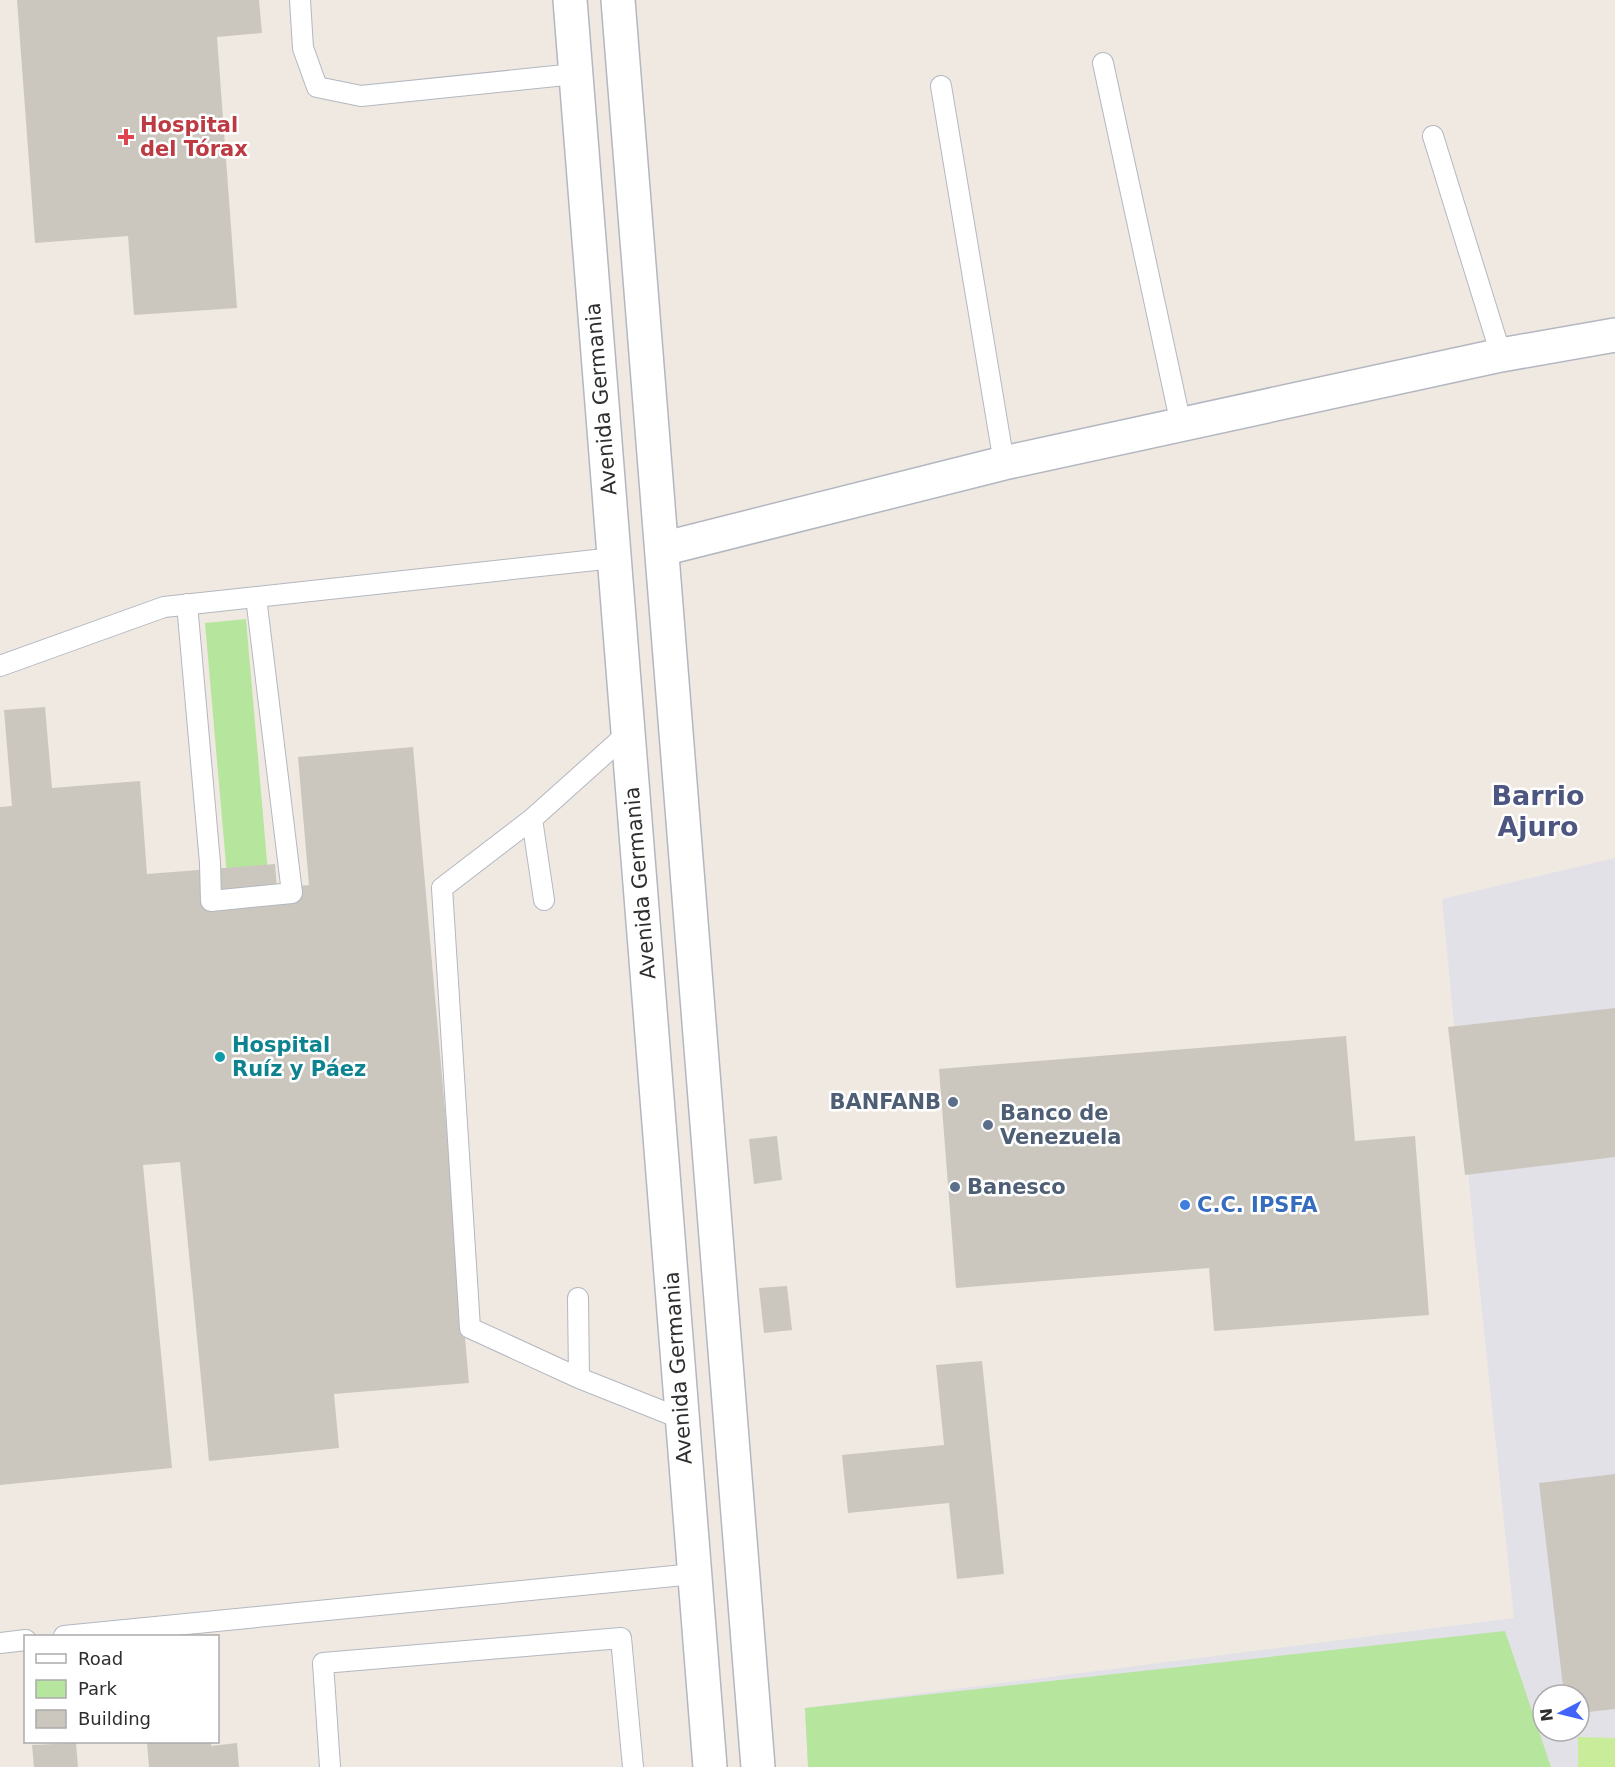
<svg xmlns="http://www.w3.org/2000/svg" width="1615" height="1767" font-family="'DejaVu Sans',sans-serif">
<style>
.industrial{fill:#e3e1e8;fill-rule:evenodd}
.green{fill:#b6e59e}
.pitch{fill:#c9ec9a}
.building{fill:#cbc7bf}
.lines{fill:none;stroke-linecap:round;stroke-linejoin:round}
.lane-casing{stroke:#b4b7c1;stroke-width:22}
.street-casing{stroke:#b4b7c1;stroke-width:36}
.secondary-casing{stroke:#b4b7c1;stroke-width:36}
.lane{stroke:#fff;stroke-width:20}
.street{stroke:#fff;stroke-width:33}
.secondary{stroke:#fff;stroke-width:33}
.health-dot{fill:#e0444e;stroke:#fff;stroke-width:2}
.culture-dot{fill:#0f9aa8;stroke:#fff;stroke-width:2}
.service-dot{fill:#5c6f8a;stroke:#fff;stroke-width:2}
.shop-dot{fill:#3f7fe0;stroke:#fff;stroke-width:2}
.labels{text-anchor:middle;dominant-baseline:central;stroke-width:5;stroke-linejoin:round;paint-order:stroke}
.health-label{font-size:21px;font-weight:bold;fill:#be3a42;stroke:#fff;text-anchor:start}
.street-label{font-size:21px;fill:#2e2e2e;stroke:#fff}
.culture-label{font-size:21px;font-weight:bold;fill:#0d838f;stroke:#fff;text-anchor:start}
.service-label{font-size:21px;font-weight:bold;fill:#4e5e75;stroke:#fff;text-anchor:start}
.shop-label{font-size:21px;font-weight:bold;fill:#366cbe;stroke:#fff;text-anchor:start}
.district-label{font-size:27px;font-weight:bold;fill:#4d5680;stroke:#fff}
</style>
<rect width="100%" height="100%" fill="#efe9e1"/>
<path class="industrial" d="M1615,858V1767H808L805,1708L1514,1618L1475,1244L1442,899ZM1543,1695H1579V1731H1543Z"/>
<path class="green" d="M246,619L268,873L227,876L205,623Z
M1505,1631L1551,1767H808L805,1708Z"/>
<path class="pitch" d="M1578,1737L1615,1738V1767H1578Z"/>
<path class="building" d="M17,0H259L262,33L217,37L237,308L134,315L128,236L35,243Z
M45,707L52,788L140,781L147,874L275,864L277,888L309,885L298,757L413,747L469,1383L334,1394L339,1448L209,1461L180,1162L143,1165L172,1468L0,1485V807L12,806L4,710Z
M1615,1008V1157L1465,1175L1448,1027Z
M1346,1036L1355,1141L1415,1136L1429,1315L1214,1331L1209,1268L956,1288L939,1069Z
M777,1136L782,1180L754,1184L749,1139Z
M787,1286L792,1330L764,1333L759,1288Z
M982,1361L1004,1574L957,1579L949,1503L848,1513L842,1455L944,1445L936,1365Z
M1615,1474V1709L1579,1713V1695H1564L1539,1483Z
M147,1742H211V1746L237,1743L239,1767H149Z
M76,1743L78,1767H34L32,1745Z"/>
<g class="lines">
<defs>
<path id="lane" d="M300,0L303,48L317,87L361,96L575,74
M1103,63L1181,425
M941,86L1004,463
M1433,136L1501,355
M187,604L210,863L211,901L292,893L256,597
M0,666L164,607L614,558
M628,733L532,819L442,888L470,1328L579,1378L682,1419
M532,819L544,900
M578,1298L579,1378
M64,1636L694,1574
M0,1643L26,1640
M330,1767L323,1663L621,1638L633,1767"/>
<path id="street" d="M662,549L1004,463L1501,355L1615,335"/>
<path id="secondary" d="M570,0L710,1767
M618,0L758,1767"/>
</defs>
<use href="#lane" class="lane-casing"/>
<use href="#street" class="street-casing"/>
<use href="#secondary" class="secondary-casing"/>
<use href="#lane" class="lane"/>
<use href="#street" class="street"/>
<use href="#secondary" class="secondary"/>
</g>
<path class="health-dot" d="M123 128h6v6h6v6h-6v6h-6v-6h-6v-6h6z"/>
<circle class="culture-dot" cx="220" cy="1057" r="6"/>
<g class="service-dot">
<circle cx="953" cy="1102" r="6"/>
<circle cx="988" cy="1125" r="6"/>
<circle cx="955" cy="1187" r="6"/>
</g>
<circle class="shop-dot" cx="1185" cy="1205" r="6"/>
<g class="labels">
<g class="health-label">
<text x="140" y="125">Hospital<tspan x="140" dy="24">del Tórax</tspan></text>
</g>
<g class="street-label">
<text transform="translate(601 399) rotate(-95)">Avenida Germania</text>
<text transform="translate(640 883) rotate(-95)">Avenida Germania</text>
<text transform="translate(678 1368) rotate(-94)">Avenida Germania</text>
</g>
<g class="culture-label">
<text x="232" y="1045">Hospital<tspan x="232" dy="24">Ruíz y Páez</tspan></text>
</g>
<g class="service-label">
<text x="941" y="1102" text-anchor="end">BANFANB</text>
<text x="1000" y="1113">Banco de<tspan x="1000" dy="24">Venezuela</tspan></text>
<text x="967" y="1187">Banesco</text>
</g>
<g class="shop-label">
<text x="1197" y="1205">C.C. IPSFA</text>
</g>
<g class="district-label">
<text x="1538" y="795">Barrio<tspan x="1538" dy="31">Ajuro</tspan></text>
</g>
</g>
<rect x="24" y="1635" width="195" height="108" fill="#ffffff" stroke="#ababab" stroke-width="1.5"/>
<rect x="36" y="1654" width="30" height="9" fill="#ffffff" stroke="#ababab" stroke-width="1.5"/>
<text x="78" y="1665" font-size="18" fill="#2e2e2e">Road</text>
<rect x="36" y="1680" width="30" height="18" fill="#b6e59e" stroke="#ababab" stroke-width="1.5"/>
<text x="78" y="1695" font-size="18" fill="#2e2e2e">Park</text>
<rect x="36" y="1710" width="30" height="18" fill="#cbc7bf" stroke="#ababab" stroke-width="1.5"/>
<text x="78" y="1725" font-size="18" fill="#2e2e2e">Building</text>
<g transform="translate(1561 1713) rotate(263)"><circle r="28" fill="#ffffff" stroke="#ababab" stroke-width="1.5"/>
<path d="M0-4.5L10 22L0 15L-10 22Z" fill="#4264fb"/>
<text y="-9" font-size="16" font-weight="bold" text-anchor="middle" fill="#2e2e2e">N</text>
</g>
</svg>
